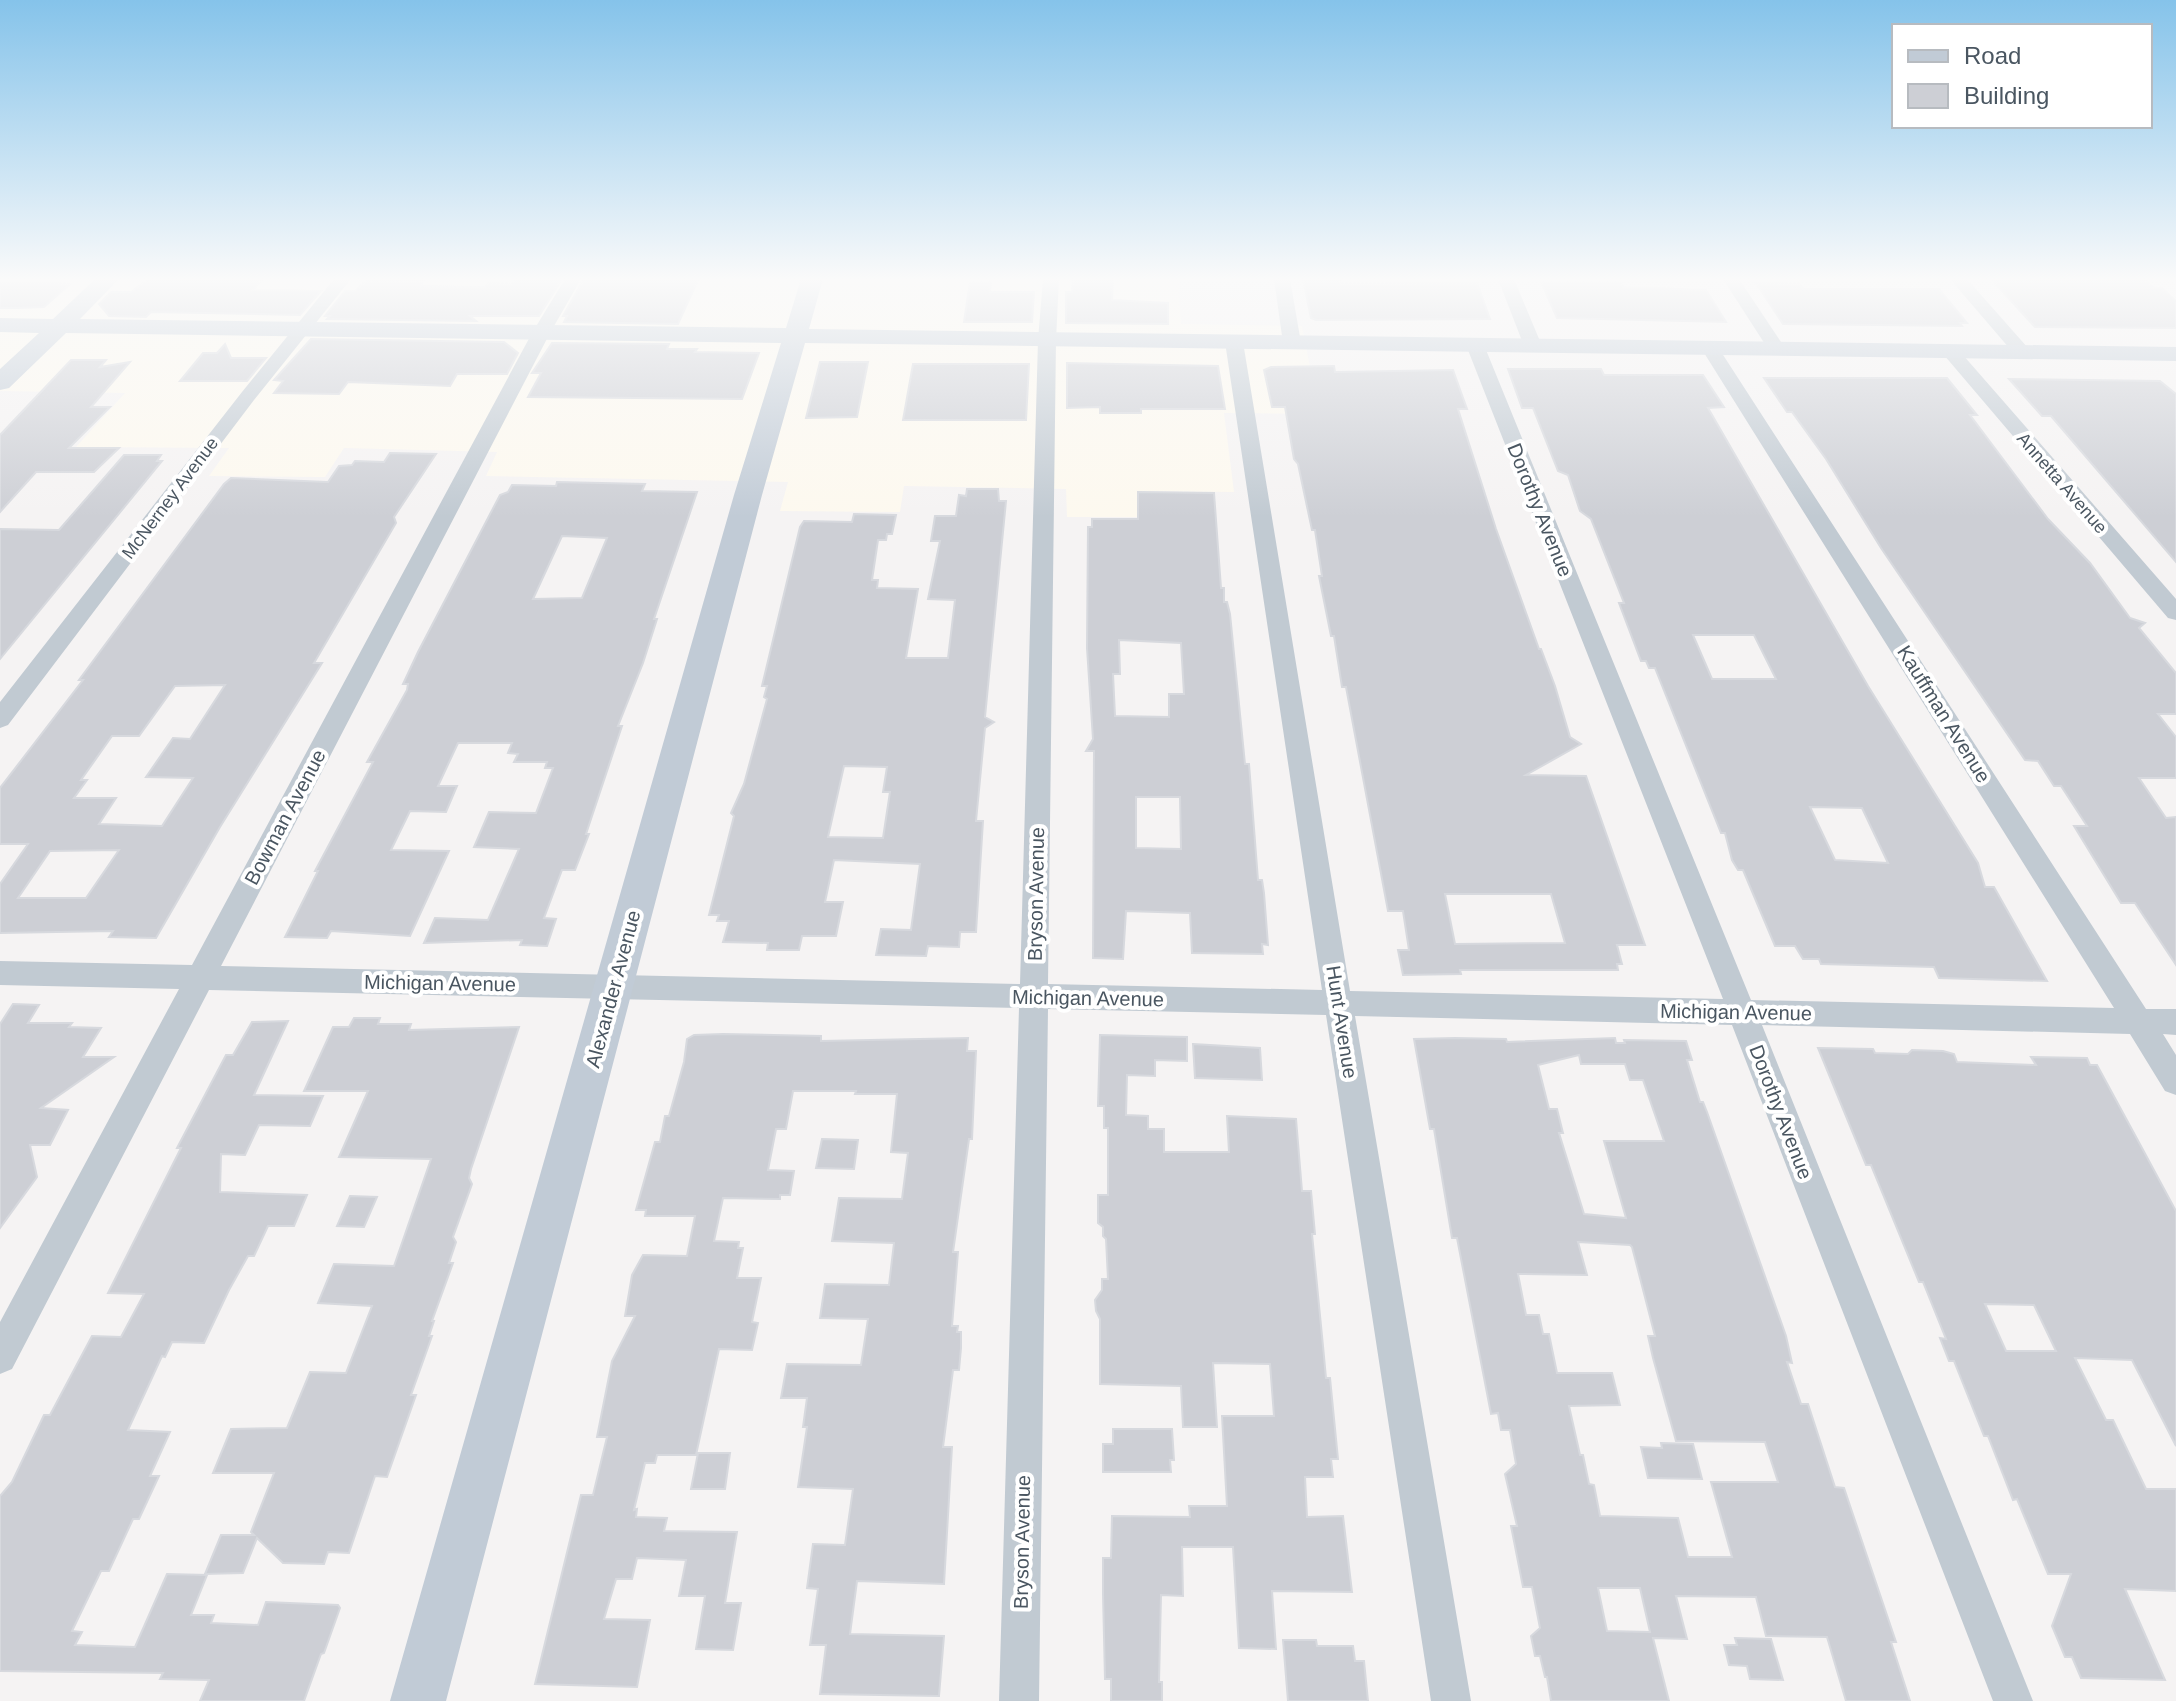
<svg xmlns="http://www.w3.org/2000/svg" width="2176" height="1701" font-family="Helvetica,sans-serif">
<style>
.commercial{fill:#fdf9ef}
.building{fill:#cdcfd5;stroke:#d7d9de;stroke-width:2;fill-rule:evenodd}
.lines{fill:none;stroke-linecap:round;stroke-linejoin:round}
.street{fill:#c1cad2;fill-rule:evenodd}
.secondary{fill:#c1cbd6;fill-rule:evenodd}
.labels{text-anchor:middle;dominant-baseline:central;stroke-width:8;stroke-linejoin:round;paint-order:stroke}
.far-street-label{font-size:18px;fill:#4a5661;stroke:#fff}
.street-label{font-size:20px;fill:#4a5661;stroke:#fff}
</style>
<rect width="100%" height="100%" fill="#f5f3f3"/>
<path class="commercial" d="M0,279H1178L1181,324L1302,326L1319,414L1224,413L1234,492L1150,491V517H1067L1066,489L904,486L900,512L780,511L788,482L486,476L497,452L344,448L325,477L209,476L229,448L76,447L125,393L0,391Z"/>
<path class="building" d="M148,279H263L253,290L321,291L300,315L151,312L146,317L109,316L99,304L111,292H131Z
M514,279H562L539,316H470L476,321L327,319L330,316H325L345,291H355L367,280L424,281L420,286L485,287L488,283L511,284Z
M584,279H635L698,280L678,324L564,322L567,316H563Z
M1073,279H1113L1112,300L1168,303V324L1066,323V292H1072Z
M1303,279H1340L1341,284L1477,283L1490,319L1316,320L1311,318Z
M1991,279H2144L2154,288H2162L2176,301V328L2035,327Z
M970,282H991L990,292H1034L1032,322H964Z
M1541,282H1621L1624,287L1706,290L1726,322L1557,318Z
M0,283H54L70,284L44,307L18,308H0Z
M1756,283L1799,284L1803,289H1939L1967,323H1960L1962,326L1783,324Z
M311,339L504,342L518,353L507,374H457L450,386L348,382L339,394L274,393L283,381L274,380Z
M552,343L669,344L667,349H697L695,352L759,353L742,399L528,397L541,373H532Z
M225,344L231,358H266L247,381H180L203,353H217Z
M71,360H106L100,367L130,362L91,407H110L69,448H119L94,472H36L0,512V435Z
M820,362H868L857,417L806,418Z
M1067,363L1218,366L1225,409H1141V413H1100V407L1067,408Z
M913,364H1029L1026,420H903Z
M1334,366L1335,372L1453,370L1467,409H1458L1496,529L1539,649H1541L1555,686L1570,737L1581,744L1526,775L1586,776L1645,945H1617L1622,964H1617L1618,970H1460L1461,974L1403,975L1398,950H1409L1403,911H1388L1346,687H1342L1334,636H1331L1319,576H1322L1315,530H1312L1298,464L1294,459L1285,407H1272L1264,370L1271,367ZM1445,894H1551L1565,943L1455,944Z
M1508,369H1601L1604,375H1703L1724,407L1708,408L1719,427L1868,686L1978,863L1985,887H1994L2047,981L1939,978L1934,967L1821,964L1819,959H1803L1795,946H1775L1743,870H1738L1732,860L1725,833H1721L1655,668H1649L1646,661H1641L1619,603H1624L1591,519L1580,511L1568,475L1558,471L1533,408H1522ZM1693,635H1754L1776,679H1712ZM1810,807L1862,808L1888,863L1835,860Z
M1764,378H1947L1977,415H1970L2048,519L2090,563L2130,618L2145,623L2139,628L2176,673V714H2158L2176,737V778H2139L2166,818L2176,817V965L2135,903H2121L2074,826H2087L2061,786H2054L2038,761L2025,760L1881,548L1826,459L1792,412H1787Z
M2009,379L2160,381L2176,394V562L2051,416H2042Z
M390,453L436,454L394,517L396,523L314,663H322L220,827L156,938L109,937L113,931L0,933V884L28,844H0V788L83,680H79L224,484L231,478L328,482L339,466L352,465L355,461L384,462ZM225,685L190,739L173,738L146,777L193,778L162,826L99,824L116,798H74L87,780H81L112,736H139L175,686ZM119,850L86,898H18L50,851Z
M124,455H161L157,461H162L0,659V529L59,530Z
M557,482L645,484L642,491L697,492L654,619H657L643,663L618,726H622L586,834H589L575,870H562L544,918L556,919L547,946L520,945L522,940L424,943L435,918L488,920L519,849L474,847L489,812L536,813L553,768H545L547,762H514L518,754L508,753L512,743H458L438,786H457L446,812L410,811L391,850L449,851L410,936L331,931L327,938L285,937L318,871H315L373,762H367L407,690L408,684H403L418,652L500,495L508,492L512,485L556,486ZM562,536L607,538L582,598L533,599Z
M967,489H998L999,501H1006L985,717L994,722L985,728L976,821H983L976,932H960L959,947L928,946L926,956L876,955L881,929L911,930L920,864L834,860L825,902H843L836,936H802L799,950H767L768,943L723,942L729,921H717L719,915H709L734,816L731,813L744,784L767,699L764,697L767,686H762L800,527L804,521L852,522L854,514L896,515L892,534H887L886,540H878L872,580H878L877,588L918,589L906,658H948L955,600L928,599L940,541H931L935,516H956L959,495L966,496ZM844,766L887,767L883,792H890L883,838L828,837Z
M1138,492L1214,493L1221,588H1224V602H1227L1230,614L1245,764H1249L1258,880H1262L1264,893L1268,945L1262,944L1263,954L1192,953L1190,913L1126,911L1123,959L1093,958L1094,751H1086L1093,739L1087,648L1088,527H1092V519H1138ZM1119,640L1181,643L1184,694H1169V717L1115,716L1113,674H1120ZM1136,797H1180L1181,849L1136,848Z
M13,1004L39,1005L28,1023H72L69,1027L101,1028L83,1057H114L41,1108L68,1110L50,1145H30L37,1177L0,1228V1024Z
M354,1018H380L378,1024H411L409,1030L519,1027L471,1169L469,1178L472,1184L453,1237L456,1242L449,1263H453L432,1321H434L429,1336H432L411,1395H416L387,1477L375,1476L349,1553L328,1552L324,1564L283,1563L257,1538L243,1573L205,1574L221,1535H254L251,1532L274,1473H213L231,1429L287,1428L310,1372L346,1373L372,1306L318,1303L334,1264L394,1266L431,1159L339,1157L368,1091H304L333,1027H349Z
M288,1021L254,1095L323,1096L310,1126L259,1125L245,1155L221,1154L220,1192L307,1195L294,1226H268L254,1256H248L229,1290L204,1343L172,1342L165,1357L162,1356L128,1430L170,1432L150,1476H159L139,1519H133L109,1571H101L72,1631L82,1632L75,1645L135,1647L167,1574L207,1575L191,1615H214L211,1623L258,1625L266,1602L338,1605L340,1608L324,1653L321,1654L304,1701H200L209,1680L160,1679L163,1673L0,1671V1496L12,1482L44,1415H50L92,1336L121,1337L144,1294L108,1293L181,1148H177L226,1055H233L252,1022Z
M723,1034L821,1036V1041L968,1038L967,1051H976L972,1139H969L953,1252H958L952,1326H958L957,1332H961V1348L959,1370H953L943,1447H952L944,1584L857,1581L850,1634L944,1636L939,1696L820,1694L826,1645H810L818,1589L807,1588L813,1544L845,1545L853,1489L798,1487L807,1427H803L807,1398H781L787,1364L861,1365L868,1319L820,1318L825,1284L889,1285L894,1243L832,1241L839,1198L902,1199L908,1153L891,1152L897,1094H855L856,1091H793L786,1129H776L768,1170L794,1171L790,1195H780V1199L723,1198L714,1241L739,1242L738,1248H743L737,1278H761L752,1322L758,1323L752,1350L719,1349L696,1455H657L655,1463H645L634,1510L637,1509L636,1517L667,1518L664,1531L737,1532L725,1603H741L733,1650L696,1649L705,1596H679L686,1560L637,1558L632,1579H616L604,1619L650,1620L637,1687L535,1684L581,1495H593L607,1437H597L612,1361L635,1316H625L632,1275L643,1255L687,1256L695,1216H645L646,1210H636L655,1142H660L665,1116H669L684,1062L687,1039L694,1035Z
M1100,1035L1187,1037V1061L1155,1060V1076L1127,1075L1126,1115L1148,1116V1129H1164V1152H1229L1227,1116L1296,1119L1302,1191H1311L1315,1234H1312L1323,1346L1326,1378H1330L1338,1459H1331L1333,1477H1305L1307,1517L1343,1516L1352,1592L1272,1591L1276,1649L1239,1648L1233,1547H1182L1183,1596L1161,1595L1159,1682H1162V1701H1111V1679H1105L1103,1594V1558H1111L1112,1516L1190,1517L1189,1506H1227L1222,1416H1274L1270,1364L1213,1363L1217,1427H1183L1181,1386L1100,1384V1319L1096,1311L1095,1300L1102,1290V1279H1108L1106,1239L1103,1236V1227L1098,1223V1195H1108V1128H1104V1106H1098Z
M1455,1038L1506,1039L1507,1042L1615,1038L1616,1043H1625L1624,1040L1686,1041L1692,1060H1687L1700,1102H1703L1707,1112L1786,1336L1792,1363L1787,1362L1801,1404H1808L1835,1487L1844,1488L1896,1642H1891L1910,1701H1846L1827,1637L1766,1636L1756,1597L1676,1596L1687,1639L1653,1638L1669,1701H1551L1547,1677H1545L1540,1656H1535L1531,1636L1540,1628L1532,1587H1523L1511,1526H1517L1505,1474L1516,1464L1510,1430H1501L1498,1413L1491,1414L1457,1238H1452L1434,1129H1430L1414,1039ZM1579,1055L1581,1064H1625L1630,1080H1643L1664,1141H1604L1626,1218L1584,1214L1559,1133H1563L1557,1109H1549L1538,1065ZM1578,1242L1630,1245L1632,1247L1655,1336H1648L1653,1358L1676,1441L1765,1442L1778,1482H1711L1732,1557H1688L1678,1518L1600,1516L1594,1485L1589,1484L1583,1455H1580L1569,1406L1620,1405L1612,1373H1557L1549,1334H1543L1539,1315H1526L1518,1274L1587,1275ZM1598,1588H1640L1650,1632L1607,1631Z
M1193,1044L1260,1048L1262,1080L1195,1078Z
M1818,1048L1873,1049L1875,1053L1908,1054L1912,1050L1943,1051L1954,1054L1957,1062L2036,1065L2031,1057L2087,1058L2090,1065H2097L2142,1148L2176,1211V1446L2132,1360L2075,1358L2106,1420H2113L2146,1489H2176V1591L2125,1589L2165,1680L2081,1678L2072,1657H2065L2052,1626L2071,1574H2048L2017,1499L2013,1500L1988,1436H1984L1954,1361H1949L1940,1338L1946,1339L1923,1282H1919L1871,1165H1866ZM1985,1304L2034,1305L2056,1351H2006Z
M822,1139L858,1140L854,1169L816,1168Z
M350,1196L377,1197L364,1227L337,1226Z
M1113,1429H1172L1174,1460H1170L1171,1472H1103V1444H1113Z
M1661,1443L1693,1444L1702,1479L1648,1478L1641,1447L1662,1448Z
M698,1453H730L725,1489H691Z
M1735,1638L1771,1639L1783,1680L1750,1679L1747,1666L1729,1665L1724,1645H1737Z
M1283,1640H1316L1317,1646H1353L1355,1661H1364L1368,1701H1288Z"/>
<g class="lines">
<path class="street" d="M334,279H351L254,400L8,725L0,728V702L242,392Z
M565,279H581L550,333L221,966L1020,984L1038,340L1043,279H1059L1056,340L1048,984L1322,990L1225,342L1234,337L1243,342L1350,991L1723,999L1466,345L1475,340L1484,345L1751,1000L2114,1008L1701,348L1710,343L1716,344L2146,1009H2176V1035L2163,1034L2176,1055V1095L2165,1091L2130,1034L1762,1025L2033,1701H1993L1732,1025L1355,1016L1471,1701H1431L1326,1015L1048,1009L1039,1701H999L1019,1008L209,990L12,1369L0,1374V1322L179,989L0,985V961L192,965L532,333Z
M1274,279H1290L1301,343L1298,347L1292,348L1283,343Z
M1498,279H1514L1542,346L1539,350H1527L1524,346Z
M1723,279H1739L1785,348L1782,352H1770Z
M1950,279H1967L2028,348L2031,352L2028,356H2016Z
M1950,346L1956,347L2176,599V620L2168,618L1944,355L1941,351L1944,347Z"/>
<path class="secondary" d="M95,279H119L80,319L786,328L801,279H823L809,329L2176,347V361L805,343L762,495L446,1701H390L734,495L781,343L66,333L9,388L0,390V369L39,333L0,332V318L53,319Z"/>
</g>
<linearGradient id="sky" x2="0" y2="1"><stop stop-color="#85c3ea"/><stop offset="0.54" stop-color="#fafafa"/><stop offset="1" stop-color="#fafafa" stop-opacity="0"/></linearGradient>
<rect width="2176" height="517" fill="url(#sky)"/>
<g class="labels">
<g class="far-street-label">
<text transform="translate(2062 483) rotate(49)">Annetta Avenue</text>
<text transform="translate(170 498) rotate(-53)">McNerney Avenue</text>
</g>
<g class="street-label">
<text transform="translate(1540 510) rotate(68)">Dorothy Avenue</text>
<text transform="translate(1944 714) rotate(58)">Kauffman Avenue</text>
<text transform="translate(285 817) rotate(-62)">Bowman Avenue</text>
<text transform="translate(1036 894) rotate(-89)">Bryson Avenue</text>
<text transform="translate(440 983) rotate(1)">Michigan Avenue</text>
<text transform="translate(613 989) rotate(-75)">Alexander Avenue</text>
<text transform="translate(1088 998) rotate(1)">Michigan Avenue</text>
<text transform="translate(1736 1012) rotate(1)">Michigan Avenue</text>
<text transform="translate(1342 1022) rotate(81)">Hunt Avenue</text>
<text transform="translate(1781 1112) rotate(69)">Dorothy Avenue</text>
<text transform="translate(1022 1542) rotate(-89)">Bryson Avenue</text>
</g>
</g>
<rect x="1892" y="24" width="260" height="104" fill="#ffffff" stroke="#b7bbc0" stroke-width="2"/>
<rect x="1908" y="50" width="40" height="12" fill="#c1cbd6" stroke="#b7bbc0" stroke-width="2"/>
<text x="1964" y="64" font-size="24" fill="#4a5661">Road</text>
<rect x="1908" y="84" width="40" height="24" fill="#cdcfd5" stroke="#b7bbc0" stroke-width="2"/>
<text x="1964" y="104" font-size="24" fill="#4a5661">Building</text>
</svg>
